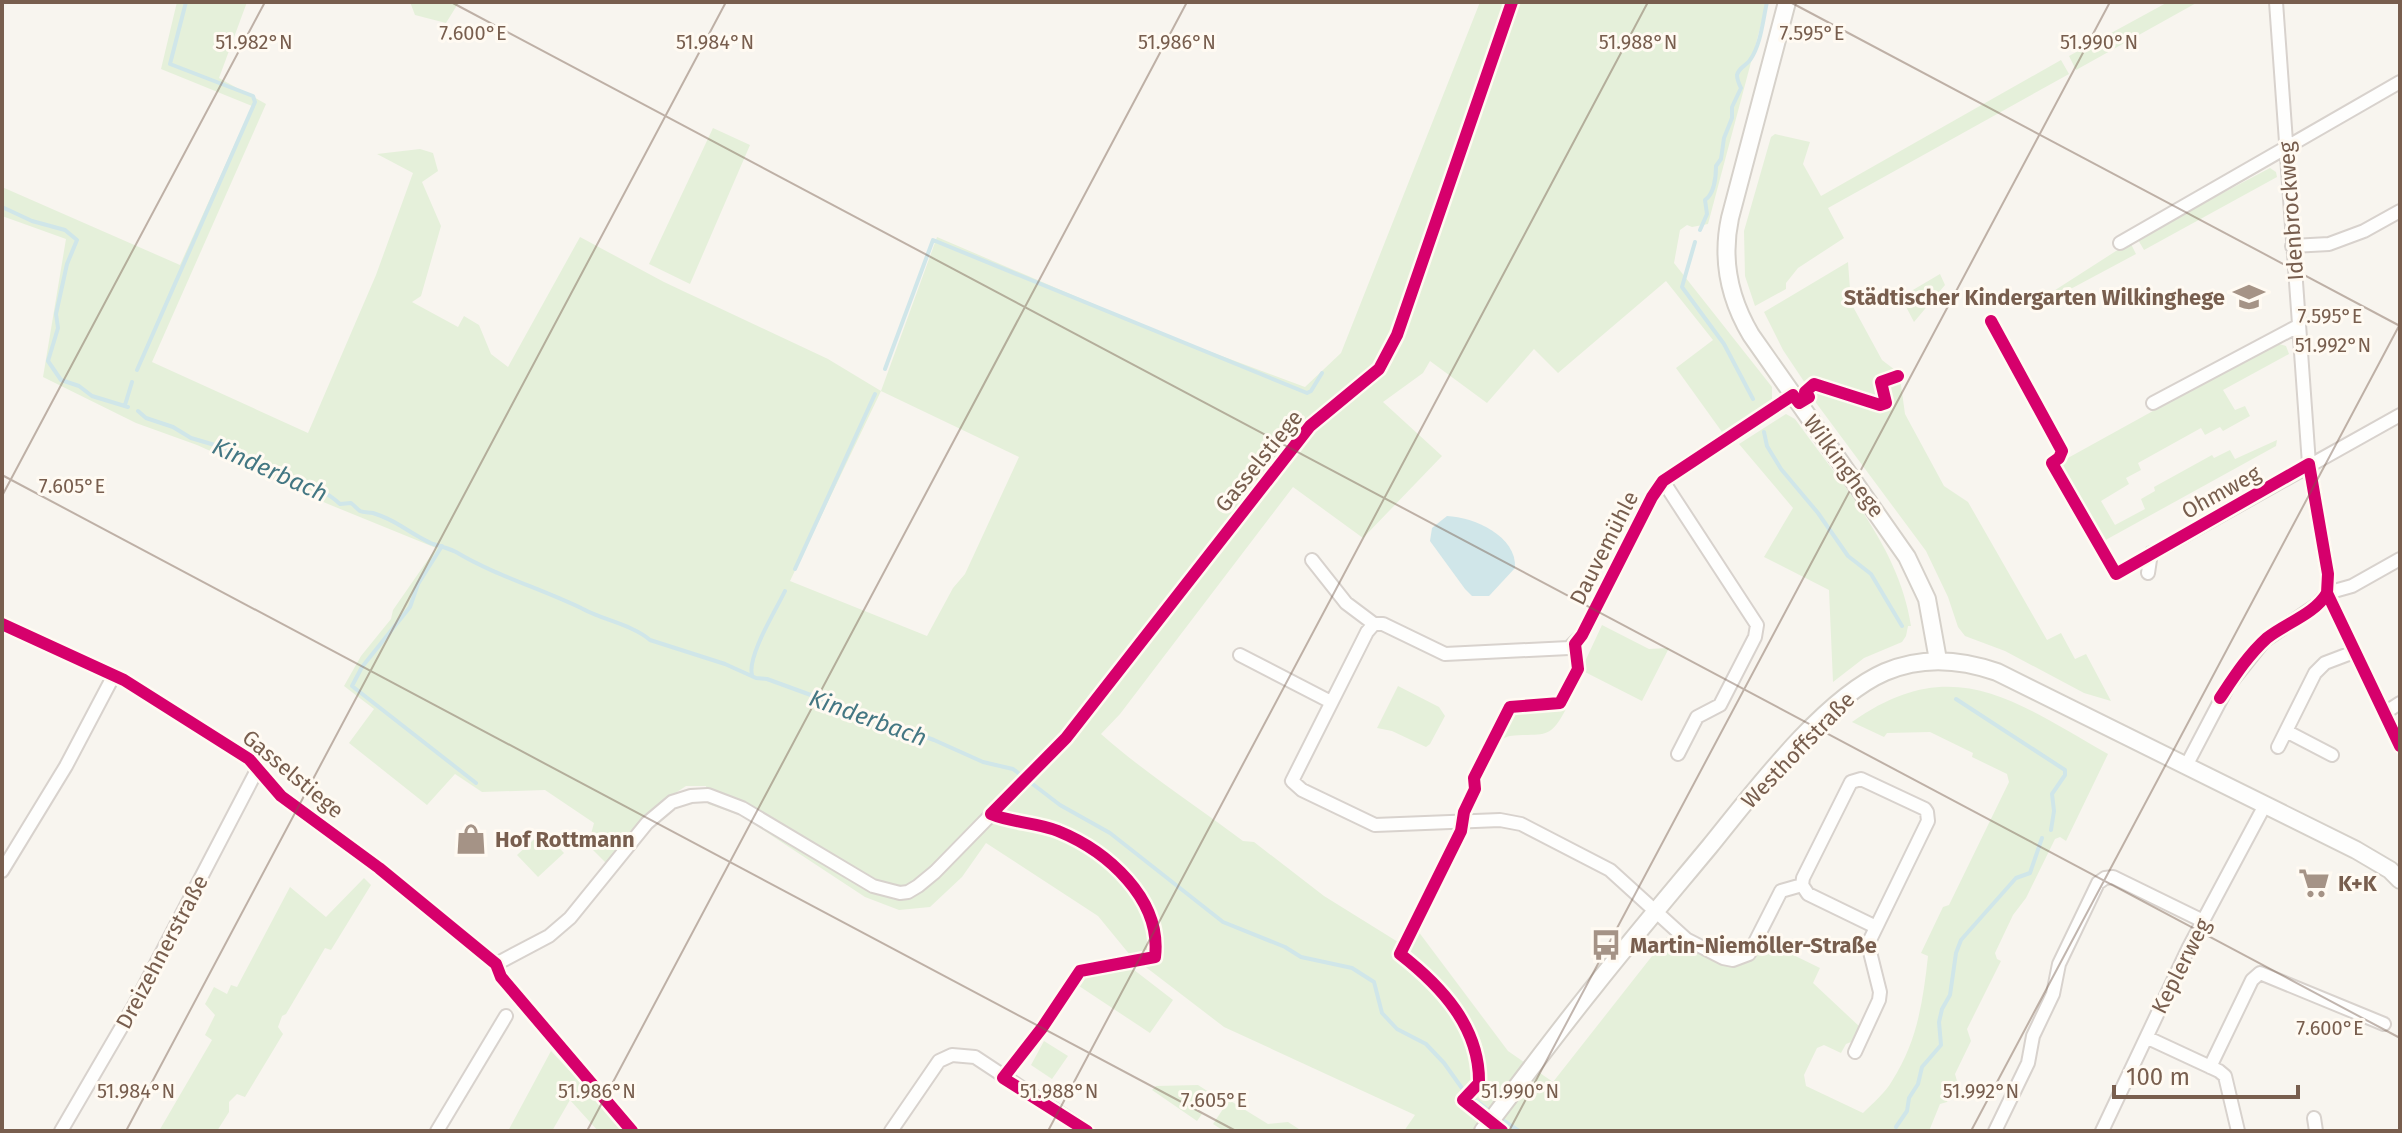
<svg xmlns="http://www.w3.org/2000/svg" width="2402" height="1133" font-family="'Fira Sans',sans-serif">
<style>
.green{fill:#e5f0da;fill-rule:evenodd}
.water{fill:#d0e6e9}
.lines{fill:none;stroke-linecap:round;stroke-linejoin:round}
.stream{stroke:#d0e6e9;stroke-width:4}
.street-casing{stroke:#d8d2cd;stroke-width:16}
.secondary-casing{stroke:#d6d1ca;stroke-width:20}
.street{stroke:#fefefd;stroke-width:12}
.secondary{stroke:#fefefd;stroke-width:16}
.cycleway-casing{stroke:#fffaf2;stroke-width:17}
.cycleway{stroke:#d6006c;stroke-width:12}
.ticks{fill:none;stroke:#785e4e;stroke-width:2;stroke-opacity:0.45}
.labels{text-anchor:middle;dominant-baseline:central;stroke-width:6;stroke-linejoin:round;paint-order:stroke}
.street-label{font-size:22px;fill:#785e4e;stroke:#fffaf2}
.poi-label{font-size:22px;font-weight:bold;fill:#785e4e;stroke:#fffaf2;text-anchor:start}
.water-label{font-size:24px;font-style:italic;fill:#447783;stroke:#fffaf2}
.ticks-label{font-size:20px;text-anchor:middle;fill:#785e4e;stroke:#fffaf2;stroke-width:6;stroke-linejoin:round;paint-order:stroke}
</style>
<rect width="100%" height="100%" fill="#f8f5ef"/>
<path class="green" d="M177,2H247L219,78L266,104L152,362L308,433L376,275L413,173L377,154L420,149L433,153L438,171L422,182L441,226L421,296L412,302L458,327L464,316L479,325L491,354L508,367L580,237L664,282L828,359L881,391L937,237L1168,336L1305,387L1341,353L1480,2H1767L1708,224L1692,227L1687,225L1680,230L1674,263L1772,387V399L1722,432L1676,368L1713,340L1666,281L1558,373L1534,349L1487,403L1430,361L1423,373L1383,402L1442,456L1363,538L1293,487L1120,714L1101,734C1145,773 1195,805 1243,841L1254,842L1324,896L1398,942L1408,923L1415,927L1508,1051L1553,1082L1667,937L1675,938C1687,947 1719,966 1733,966C1743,966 1750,960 1756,954L1760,955L1767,942L1820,968L1813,983L1861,1028L1856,1040L1846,1044L1841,1053L1824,1045L1817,1048L1804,1075L1806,1086L1863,1113C1873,1103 1885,1093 1892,1081C1917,1042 1923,1002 1928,956L1921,953L1943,907L1949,905L2009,782L2007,774L1972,757L1973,753L1930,732L1887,733L1884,737L1852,722C1953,650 2016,702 2108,754L2066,841L2060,837L2055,839L2026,898L2013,915L1995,953L1997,959L2001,961L1967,1029L1971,1041L1955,1074L1957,1081L1947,1102L1940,1104L1929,1131H1404L1415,1115L1224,1027L1130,955L1098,916L986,843L962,877L930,907L899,910L865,897L742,816L708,804L706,786H686L653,808L607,864L588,845L594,823L545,790L482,792L455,774L427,805L349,743L374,709L344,686L361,656L391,619L393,610L436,548L328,504L197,445L136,423L43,377L66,239L2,216V187L180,265L252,106L161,69ZM881,391L1019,457L965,574L953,588L927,636L790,581Z
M410,2H459L446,23L415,15Z
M2168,2H2198L2076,70L2069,56Z
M2061,60L2069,74L1828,208L1844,238L1798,268L1786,283V289L1755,306L1745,276L1744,231L1771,137L1775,134L1810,142L1803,164L1821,196Z
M713,128L750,145L690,284L649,264Z
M2270,168L2276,172L2277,177L2144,250L2137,238Z
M2130,242L2136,254L2050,300L2037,306L2035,303Z
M1848,262L1851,303L1882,360L1895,370L1900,378L1905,414L1944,486L1968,502L2047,640L2061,633L2075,659L2086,654L2111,701L2084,693L2005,651L1965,636L1958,627L1948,597L1926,551L1808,392L1818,384L1812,383L1807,386L1783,350L1764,312Z
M1940,274L1945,285L1914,322L1901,297Z
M2276,343L2286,346L2289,354L2223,390L2235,410L2245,406L2250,416L2223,431L2220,427L2205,435L2201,428L2138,463L2141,470L2126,478L2129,484L2101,501L2115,525L2145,509L2141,499L2155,491L2154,487L2212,455L2214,458L2230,450L2235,459L2277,440L2276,446L2102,542L2057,464Z
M1786,414L1795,419C1840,482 1899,546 1911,626H1908L1906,636L1902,642L1864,658L1833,682L1829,590L1764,557L1793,508L1739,444Z
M1602,625L1649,649L1669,648L1642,701L1581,670Z
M1398,686L1439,707L1445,716L1430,744L1426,747L1392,731L1377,728Z
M1563,705L1567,707C1549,743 1543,732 1510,736C1504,737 1498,742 1493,744L1512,708Z
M543,831L564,853L538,877L517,855Z
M364,878L371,885L331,950L325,948L286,1014L282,1016L278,1027L283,1034L245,1097L237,1094L229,1102V1112L217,1131H159L212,1040L205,1035L215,1015L205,1004L214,987L227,994L231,985L237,987L290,887L326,917Z
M1129,966L1173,1000L1150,1033L1079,986L1086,974Z
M1044,1041L1068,1056L1052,1079L1031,1065Z
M551,1051L626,1131H598L570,1100L552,1131H508Z
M1198,1085L1212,1094L1206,1104L1199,1100L1193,1108L1202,1114L1197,1121L1152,1090L1156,1086Z
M1229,1100L1268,1124L1288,1122L1302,1131H1224L1213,1124Z"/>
<path class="water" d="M1447,516C1474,517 1517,536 1515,568L1489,596H1472L1465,589L1430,541L1432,528Z"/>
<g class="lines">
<path class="stream" d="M2,207L32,221L65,230L77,240L67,264L56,314L58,328L48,361L61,380L79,386L92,396L128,407
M1700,230L1707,214L1705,200C1714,194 1716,177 1716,166L1721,159L1724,138L1732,118V107L1741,88C1739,84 1737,80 1737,75C1739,67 1746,66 1750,60C1761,45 1763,19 1767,2
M1695,242L1682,287L1724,344L1753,399
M885,369L933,240L1307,393L1311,391L1322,373
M137,370L255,102L253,96L170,64L186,2
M125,405L132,382
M138,411L146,418L173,427L191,438L225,448L242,462L262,464L271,471H277L288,481C306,480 328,493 340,504L351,503C355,506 357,509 360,511C364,513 369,512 373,513C382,516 393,521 401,526C409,531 425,541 433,544C440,546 448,548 456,552C494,575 542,589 583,609C603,620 633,625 650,640L725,664L756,678L767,679L934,740L983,762L1013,769L1060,805L1110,833L1223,922L1285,947L1301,957L1352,968L1374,982L1382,1013L1397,1029L1426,1044L1444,1063L1464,1091L1491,1112
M1764,432L1767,446L1781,469L1818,513L1848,556L1871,574L1902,626
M442,546L418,584L410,607L362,667L352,686L476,783
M795,569L875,394
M752,675C747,656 776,610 785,591
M1956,699L2065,770V775L2052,794L2054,811L2051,830
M1498,1117L1519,1131
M1896,1127L1907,1111L1909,1098L1918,1084L1922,1067L1941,1045L1939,1022L1942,1009L1950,995L1956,953L1961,940L2016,878L2030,873L2042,838"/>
<defs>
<path id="street" d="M2276,2L2309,464L2328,574L2327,593L2400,746
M2120,243L2400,82
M2292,246L2329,244L2364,231L2400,211
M1793,395L1663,481L1652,497L1582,635L1569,648L1445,654L1383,624H1374L1367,632L1292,781L1302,790L1375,825L1500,820L1521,824L1610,870L1686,939L1723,958L1733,960L1749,954L1781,891L1802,885L1803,878L1851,782L1861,779L1925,809L1927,812L1928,821L1868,944L1880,992L1879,1000L1855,1052
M2153,403L2298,326
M1663,481L1757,625L1755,637L1720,705L1697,717L1678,754
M1312,560L1346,603L1374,624
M2130,566L2400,415
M2148,573L2151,553
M2,624L124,680L249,759L281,796L379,868L496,964L549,936L570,918L647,823L672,802L691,796L708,795L742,808L873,886L900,893L908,892L918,886L935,872L1066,738L1310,426L1379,369L1397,335L1512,2
M1240,655L1331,702
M2386,712L2400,703
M2278,747L2286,731
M2332,755L2286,731L2315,673L2325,663L2354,652
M2186,766L2228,686L2264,641L2318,604L2327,593L2352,586L2400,559
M2,871L66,766L114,675
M1802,885L1808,894L1876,927
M2148,1038L2219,1071L2225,1076L2238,1131
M2210,1067L2252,980L2260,973L2384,1024
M2314,1118L2316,1131
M61,1131L135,1004L257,770
M437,1131L506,1016
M891,1131L939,1061L952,1055L975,1057L1087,1131
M1995,1131L2028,1063L2033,1036L2053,994L2059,964L2098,883L2105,878L2113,877L2203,921
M2102,1131L2189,947L2265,805"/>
<path id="secondary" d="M1787,2L1730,218C1721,260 1729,298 1751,335L1907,557L1927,599L1938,660
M1483,1131C1520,1083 1556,1034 1594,987C1632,939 1671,893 1710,846C1753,793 1823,699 1885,672C1922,656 1960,659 1997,672L2356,850L2390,870L2400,880"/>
</defs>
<use href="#street" class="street-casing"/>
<use href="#secondary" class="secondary-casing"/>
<use href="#street" class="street"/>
<use href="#secondary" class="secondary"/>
<defs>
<path id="cycleway" d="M1991,321L2062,451L2059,458L2052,463L2116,574L2309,464L2328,574L2327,593L2400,746
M2,624L124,680L249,759L281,796L379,868L496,964L501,977L632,1131
M2220,698C2234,677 2248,655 2267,638C2286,623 2315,614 2327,593
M1087,1131L1003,1078L1042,1028L1080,971L1155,957C1162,899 1107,851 1058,831C1036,822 1012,823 991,814L1066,738L1310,426L1379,369L1397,335L1512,2
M1502,1131L1463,1100L1479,1083C1480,1027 1441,986 1400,954L1461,831L1464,812L1475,789L1474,778L1510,707L1560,703L1578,669L1575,644L1582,635L1652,497L1663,481L1793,395L1799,403L1809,397L1805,392L1814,384L1880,405L1886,403L1881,382L1898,376"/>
</defs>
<use href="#cycleway" class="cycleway-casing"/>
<use href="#cycleway" class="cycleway"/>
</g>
<path class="ticks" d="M451,2L2400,1038M1790,2L2400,326M2,475L1236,1131M2,496L265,2M126,1131L726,2M587,1131L1187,2M1048,1131L1648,2M1509,1131L2110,2M1971,1131L2400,324"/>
<defs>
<symbol id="school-bare" viewBox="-9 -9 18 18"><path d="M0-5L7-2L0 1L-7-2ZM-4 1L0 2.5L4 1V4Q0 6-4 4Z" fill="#a59386" stroke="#fffaf2" stroke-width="2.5" paint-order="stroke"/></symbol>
<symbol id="shop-bare" viewBox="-9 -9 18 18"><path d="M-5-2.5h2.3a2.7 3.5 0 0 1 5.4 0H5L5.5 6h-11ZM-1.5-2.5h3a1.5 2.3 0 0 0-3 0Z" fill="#a59386" stroke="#fffaf2" stroke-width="2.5" paint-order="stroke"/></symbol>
<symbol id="supermarket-bare" viewBox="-9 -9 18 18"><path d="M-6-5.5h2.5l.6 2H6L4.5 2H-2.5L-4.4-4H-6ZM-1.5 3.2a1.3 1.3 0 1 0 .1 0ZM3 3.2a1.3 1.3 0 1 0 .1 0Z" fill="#a59386" stroke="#fffaf2" stroke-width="2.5" paint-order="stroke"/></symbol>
<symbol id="bus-bare" viewBox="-9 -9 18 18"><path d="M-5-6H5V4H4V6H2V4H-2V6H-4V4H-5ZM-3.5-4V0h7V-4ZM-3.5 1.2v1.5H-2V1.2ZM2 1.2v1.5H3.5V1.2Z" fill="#a59386" stroke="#fffaf2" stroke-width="2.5" paint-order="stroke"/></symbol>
</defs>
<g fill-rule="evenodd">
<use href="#school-bare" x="2227" y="275" width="44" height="44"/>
<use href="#shop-bare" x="449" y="817" width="44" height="44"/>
<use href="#supermarket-bare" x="2292" y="861" width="44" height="44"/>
<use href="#bus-bare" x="1584" y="923" width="44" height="44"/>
</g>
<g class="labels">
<g class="street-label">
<text transform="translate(2291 211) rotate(-94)">Idenbrockweg</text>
<text transform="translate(1259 461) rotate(-51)">Gasselstiege</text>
<text transform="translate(1844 466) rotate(54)">Wilkinghege</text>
<text transform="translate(2221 492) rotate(-29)">Ohmweg</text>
<text transform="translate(1604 548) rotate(-63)">Dauvemühle</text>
<text transform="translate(1798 750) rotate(-46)">Westhoffstraße</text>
<text transform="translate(293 774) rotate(40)">Gasselstiege</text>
<text transform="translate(162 952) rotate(-62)">Dreizehnerstraße</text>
<text transform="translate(2181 966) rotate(-63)">Keplerweg</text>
</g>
<g class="poi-label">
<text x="2225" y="297" text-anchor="end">Städtischer Kindergarten Wilkinghege</text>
<text x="495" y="839">Hof Rottmann</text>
<text x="2338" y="883">K+K</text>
<text x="1630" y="945">Martin-Niemöller-Straße</text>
</g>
<g class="water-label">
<text transform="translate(270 470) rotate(24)">Kinderbach</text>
<text transform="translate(868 718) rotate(20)">Kinderbach</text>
</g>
</g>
<g class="ticks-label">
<text x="473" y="40">7.600°E</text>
<text x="1812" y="40">7.595°E</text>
<text x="254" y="49">51.982°N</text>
<text x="715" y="49">51.984°N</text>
<text x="1177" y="49">51.986°N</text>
<text x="1638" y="49">51.988°N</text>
<text x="2099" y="49">51.990°N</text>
<text x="2330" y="323">7.595°E</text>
<text x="2333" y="352">51.992°N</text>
<text x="72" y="493">7.605°E</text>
<text x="2330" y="1035">7.600°E</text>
<text x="136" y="1098">51.984°N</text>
<text x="597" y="1098">51.986°N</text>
<text x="1059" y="1098">51.988°N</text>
<text x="1520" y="1098">51.990°N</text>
<text x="1981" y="1098">51.992°N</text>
<text x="1214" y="1107">7.605°E</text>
</g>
<rect width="2402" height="1133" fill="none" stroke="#785e4e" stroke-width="8"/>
<path d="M2114 1085v12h184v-12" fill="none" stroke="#785e4e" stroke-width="4"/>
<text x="2126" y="1085" font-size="24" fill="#785e4e" stroke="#fffaf2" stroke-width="6" paint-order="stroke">100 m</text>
</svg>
